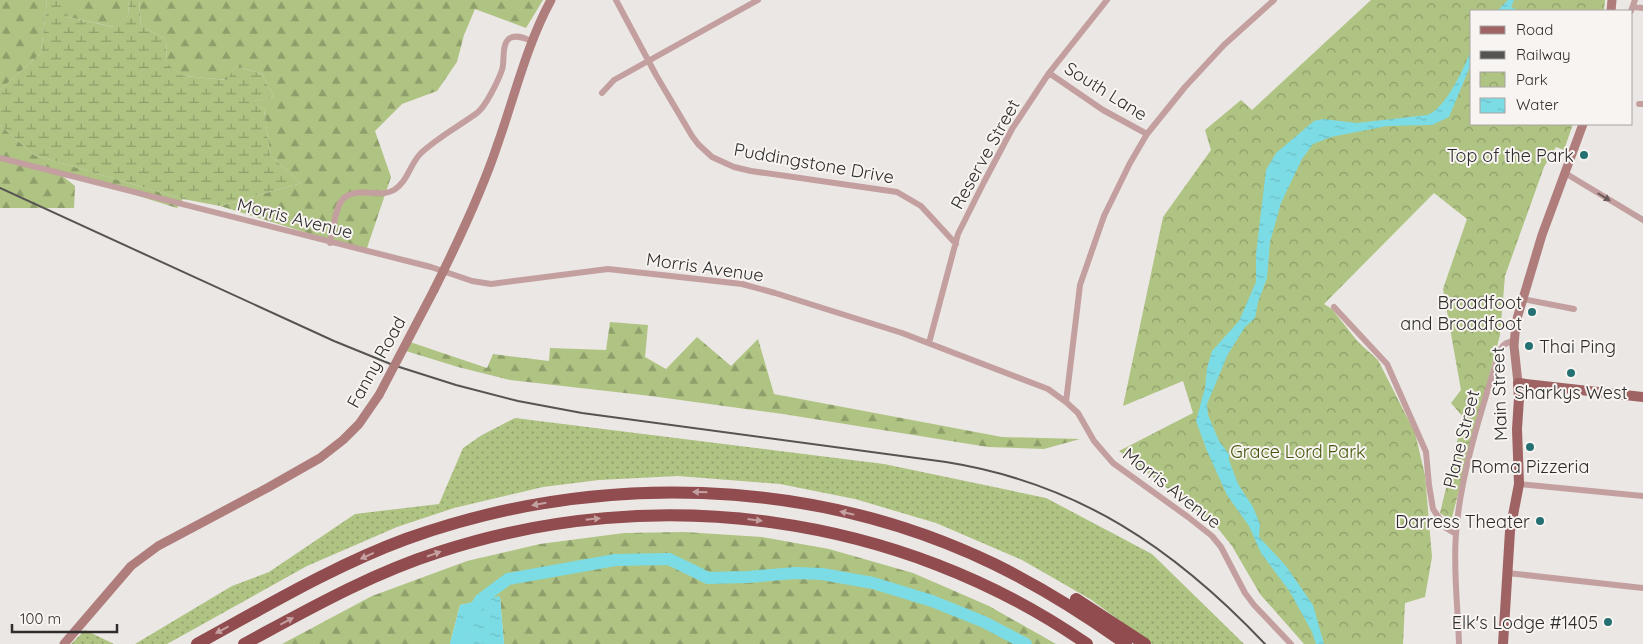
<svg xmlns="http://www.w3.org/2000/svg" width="1643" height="644" font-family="Quicksand,sans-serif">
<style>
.grass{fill:url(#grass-dots)}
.forest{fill:url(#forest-firs)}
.wetland{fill:url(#wetland-marsh)}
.park{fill:url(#park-crowns)}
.water{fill:url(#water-ripples)}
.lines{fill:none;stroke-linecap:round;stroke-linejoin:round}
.river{stroke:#7cdce5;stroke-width:12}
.street{stroke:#c3a09f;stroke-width:6}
.secondary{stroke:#ae7d7c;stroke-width:9}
.primary{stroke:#9f6363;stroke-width:10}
.highway{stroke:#904c4e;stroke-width:12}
.rail{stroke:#565453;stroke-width:2}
.secondary-bridge{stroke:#ae7d7c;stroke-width:9}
.oneway{fill:#6a5b5a}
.oneway2{fill:#c4a0a0}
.poi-dot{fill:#257073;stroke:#f8f4f1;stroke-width:2}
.labels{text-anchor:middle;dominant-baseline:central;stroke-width:4;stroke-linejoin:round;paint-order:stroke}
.street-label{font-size:18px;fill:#2e2d2c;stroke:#f8f4f1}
.poi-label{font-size:18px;fill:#2e2d2c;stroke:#f8f4f1;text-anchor:end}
.park-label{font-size:18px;fill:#46570d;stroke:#f8f4f1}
</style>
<defs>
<pattern id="grass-dots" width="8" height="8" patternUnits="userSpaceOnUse" patternTransform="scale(1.25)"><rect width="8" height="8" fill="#afc383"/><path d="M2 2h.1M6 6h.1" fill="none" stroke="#8f9f6b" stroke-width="1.8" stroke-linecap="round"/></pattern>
<pattern id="forest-firs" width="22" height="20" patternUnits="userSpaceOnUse" patternTransform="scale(1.25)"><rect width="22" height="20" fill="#afc383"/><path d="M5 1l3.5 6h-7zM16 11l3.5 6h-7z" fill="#8f9f6b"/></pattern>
<pattern id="wetland-marsh" width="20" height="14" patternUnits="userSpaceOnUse" patternTransform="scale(1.25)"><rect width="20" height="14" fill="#afc383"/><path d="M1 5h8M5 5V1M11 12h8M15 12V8" fill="none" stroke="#8f9f6b"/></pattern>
<pattern id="park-crowns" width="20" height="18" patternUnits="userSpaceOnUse" patternTransform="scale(1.25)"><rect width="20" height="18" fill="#afc383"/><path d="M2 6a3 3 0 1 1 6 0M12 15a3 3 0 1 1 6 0" fill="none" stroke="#8f9f6b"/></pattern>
<pattern id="water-ripples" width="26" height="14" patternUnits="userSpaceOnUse" patternTransform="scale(1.25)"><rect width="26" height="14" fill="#7cdce5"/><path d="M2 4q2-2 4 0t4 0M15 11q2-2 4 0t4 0" fill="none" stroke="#6cbdc5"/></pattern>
</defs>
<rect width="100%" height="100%" fill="#ebe7e4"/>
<path class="grass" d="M515,418L884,464L1046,498L1152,554L1244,644H1152L1090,599L1022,560L936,523L855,499L780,484L678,476L599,480L543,487L454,508L397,527L307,566L167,644H135L232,586L269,572L355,514L439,504L463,448L482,435Z
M85,630L114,644H71Z"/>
<path class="forest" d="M0,0H47L41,53L0,90Z
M68,0H129L128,16L114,27L68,17Z
M139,0H543L526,28L475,9L464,35L457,62L437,91L402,104L375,131L391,177L366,251L220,206L301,183L270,155L264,109L252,102L274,97L262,74L236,66L228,80L183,76L167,65L166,39L141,26Z
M0,125L34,155L183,199L177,208L55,170L75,186L74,208H0Z
M610,322L648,325L645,357L666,369L697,337L731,366L758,339L774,394L1002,437L1080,439L1044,449L988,447L783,414L651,396L510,380L458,367L406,351L410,342L487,368L493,354L549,361L550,348L606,350Z
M684,532L762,537L829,549L913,573L989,606L1056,644H504L500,597L460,605L450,644H282L372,596L467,561L540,544L624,533Z"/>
<path class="wetland" d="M47,0H68V17L113,27L128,16L129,0H139L141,26L166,39L167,64L183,76L227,80L236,66L262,74L274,97L253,102L264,109L270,155L301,183L220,206L183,199L34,155L0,125V90L41,53Z"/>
<path class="park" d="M1371,0H1605L1604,11H1472V124H1573L1564,150L1556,147L1544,167L1505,276L1500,335L1451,521L1440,513L1463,417L1451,403L1461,390L1443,289L1467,219L1434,193L1324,304L1332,309L1358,342L1378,360L1415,433L1425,475L1432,557L1425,597L1405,603L1403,644H1304L1260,594L1232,546L1216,526L1119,451L1193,413L1183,381L1123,406L1163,217L1211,150L1205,130L1241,100L1252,110Z"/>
<path class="water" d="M1508,0H1514L1511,7L1517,10L1516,11H1497Z
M1472,48V62L1449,117L1432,125L1387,126L1331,137L1313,144L1302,159L1281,203L1270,242L1267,278L1258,302L1255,318L1245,327L1228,354L1207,404L1208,415L1219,441L1229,454V460L1238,484L1253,507L1260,524L1259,537L1286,566L1313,605L1324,644H1316L1312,632L1290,592L1261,553L1249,526L1227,495L1207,451L1196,421L1205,388L1207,368L1212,351L1239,321L1256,282V254L1266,170L1276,153L1314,121L1323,119L1357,123L1427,115C1446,109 1465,66 1472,48Z
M500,596L504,644H450L460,605Z"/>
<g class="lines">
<path class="river" d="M456,644L480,600L508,579L615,560L669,559L708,578L748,577L795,573L822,574L873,583L932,601L984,622L1026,644"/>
<path class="street" d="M616,0L656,75L692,136L698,144L712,157L734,167L751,171L897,192L921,206L956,244
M1633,7L1643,8
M1631,11L1635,0
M1049,73L1103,110L1147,134
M602,93L614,80L758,0
M1639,104H1643
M0,158L431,267L472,281L491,284L608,269L742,284L775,293L902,333L1048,389L1066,402L1078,413L1094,441L1113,463L1188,517L1212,536L1221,547L1245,593L1254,605L1291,644
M1565,173L1643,220
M330,243C333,231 335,207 343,199C358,185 378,199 394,190C408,181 410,164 421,153C437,138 459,126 477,113C486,106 498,81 502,70C505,62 501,43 510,38C517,34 526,39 532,41
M1523,299L1574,309
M1334,307L1387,364L1426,452L1429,485L1433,509L1446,528L1456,534
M929,343L958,234L984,182L1012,129L1049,73L1107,0
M1066,402L1080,285L1104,216L1130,163L1147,134L1185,87L1224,45L1274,0
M1519,484L1643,496
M1507,573L1643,588
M1459,644C1458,608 1453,570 1456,534C1460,475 1482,409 1499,353C1502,345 1506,342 1514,341"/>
<path class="secondary" d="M1611,11L1612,0
M434,290C457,244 482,192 498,143C515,95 527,44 551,0
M1518,383L1514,346L1516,322L1542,235L1583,124
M64,644L131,566L158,546L269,487L320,458L343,440L359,424L379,395"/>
<path class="primary" d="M1503,644L1510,531L1519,484L1517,429L1519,398L1518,383L1643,397"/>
<path class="highway" d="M1076,599L1145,644
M197,644C265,607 333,566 406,539C596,471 811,476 994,564C1041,587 1084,614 1126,644
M244,644C307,610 370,574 439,552C655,481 900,514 1087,644"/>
<path class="rail" d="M0,188L334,341L393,365L456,385L518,401L582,413L946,462C1078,483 1174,548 1265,644"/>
<path class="secondary-bridge" d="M379,395L434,290"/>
</g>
<defs><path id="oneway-solid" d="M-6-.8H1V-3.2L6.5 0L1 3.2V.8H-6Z" transform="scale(1.25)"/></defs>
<use class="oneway" href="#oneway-solid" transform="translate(1604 197) rotate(32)"/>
<g class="oneway2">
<use href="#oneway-solid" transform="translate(700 492) rotate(-178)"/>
<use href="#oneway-solid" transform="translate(539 504) rotate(170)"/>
<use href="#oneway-solid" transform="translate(847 513) rotate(-167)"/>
<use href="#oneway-solid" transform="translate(593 519) rotate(-6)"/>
<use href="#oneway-solid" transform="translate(755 520) rotate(7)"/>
<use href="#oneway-solid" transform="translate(434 554) rotate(-19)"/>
<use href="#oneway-solid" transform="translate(367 556) rotate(156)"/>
<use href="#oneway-solid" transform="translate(287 621) rotate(-28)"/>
<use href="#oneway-solid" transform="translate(222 630) rotate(152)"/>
</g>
<g class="poi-dot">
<circle cx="1584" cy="155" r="5"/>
<circle cx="1532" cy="312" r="5"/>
<circle cx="1529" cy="346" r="5"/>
<circle cx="1571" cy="373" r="5"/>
<circle cx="1530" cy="447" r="5"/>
<circle cx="1540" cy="521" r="5"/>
<circle cx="1608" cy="622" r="5"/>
</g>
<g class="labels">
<g class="street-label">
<text transform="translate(1106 91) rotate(32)">South Lane</text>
<text transform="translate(985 154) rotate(-61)">Reserve Street</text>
<text transform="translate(814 163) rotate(10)">Puddingstone Drive</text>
<text transform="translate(295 218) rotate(14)">Morris Avenue</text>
<text transform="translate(705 267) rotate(8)">Morris Avenue</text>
<text transform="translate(376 362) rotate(-61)">Fanny Road</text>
<text transform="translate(1499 394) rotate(-92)">Main Street</text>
<text transform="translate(1461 439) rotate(-76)">Plane Street</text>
<text transform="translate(1172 488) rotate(38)">Morris Avenue</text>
</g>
<g class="poi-label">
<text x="1574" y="155">Top of the Park</text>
<text x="1522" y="302">Broadfoot<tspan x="1522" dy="21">and Broadfoot</tspan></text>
<text x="1539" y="346" text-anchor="start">Thai Ping</text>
<text x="1571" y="392" text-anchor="middle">Sharkys West</text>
<text x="1530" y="466" text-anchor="middle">Roma Pizzeria</text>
<text x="1530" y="521">Darress Theater</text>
<text x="1598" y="622">Elk's Lodge #1405</text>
</g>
<g class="park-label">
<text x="1298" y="451">Grace Lord Park</text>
</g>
</g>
<rect x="1470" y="10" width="162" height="115" fill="#f8f4f1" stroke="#a7a4a2"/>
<rect x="1480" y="26" width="25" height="8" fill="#9f6363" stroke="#a7a4a2"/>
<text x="1516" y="35" font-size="15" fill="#2e2d2c">Road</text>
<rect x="1480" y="51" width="25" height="8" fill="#565453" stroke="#a7a4a2"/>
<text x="1516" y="60" font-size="15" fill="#2e2d2c">Railway</text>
<rect x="1480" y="72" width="25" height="15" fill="url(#park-crowns)" stroke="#a7a4a2"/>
<text x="1516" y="85" font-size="15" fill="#2e2d2c">Park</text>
<rect x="1480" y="98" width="25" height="15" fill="url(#water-ripples)" stroke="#a7a4a2"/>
<text x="1516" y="110" font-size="15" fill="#2e2d2c">Water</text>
<path d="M12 624v8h105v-8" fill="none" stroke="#2e2d2c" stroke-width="2.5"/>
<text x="20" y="624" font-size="15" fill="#2e2d2c" stroke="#f8f4f1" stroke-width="4" paint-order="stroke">100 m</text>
</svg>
